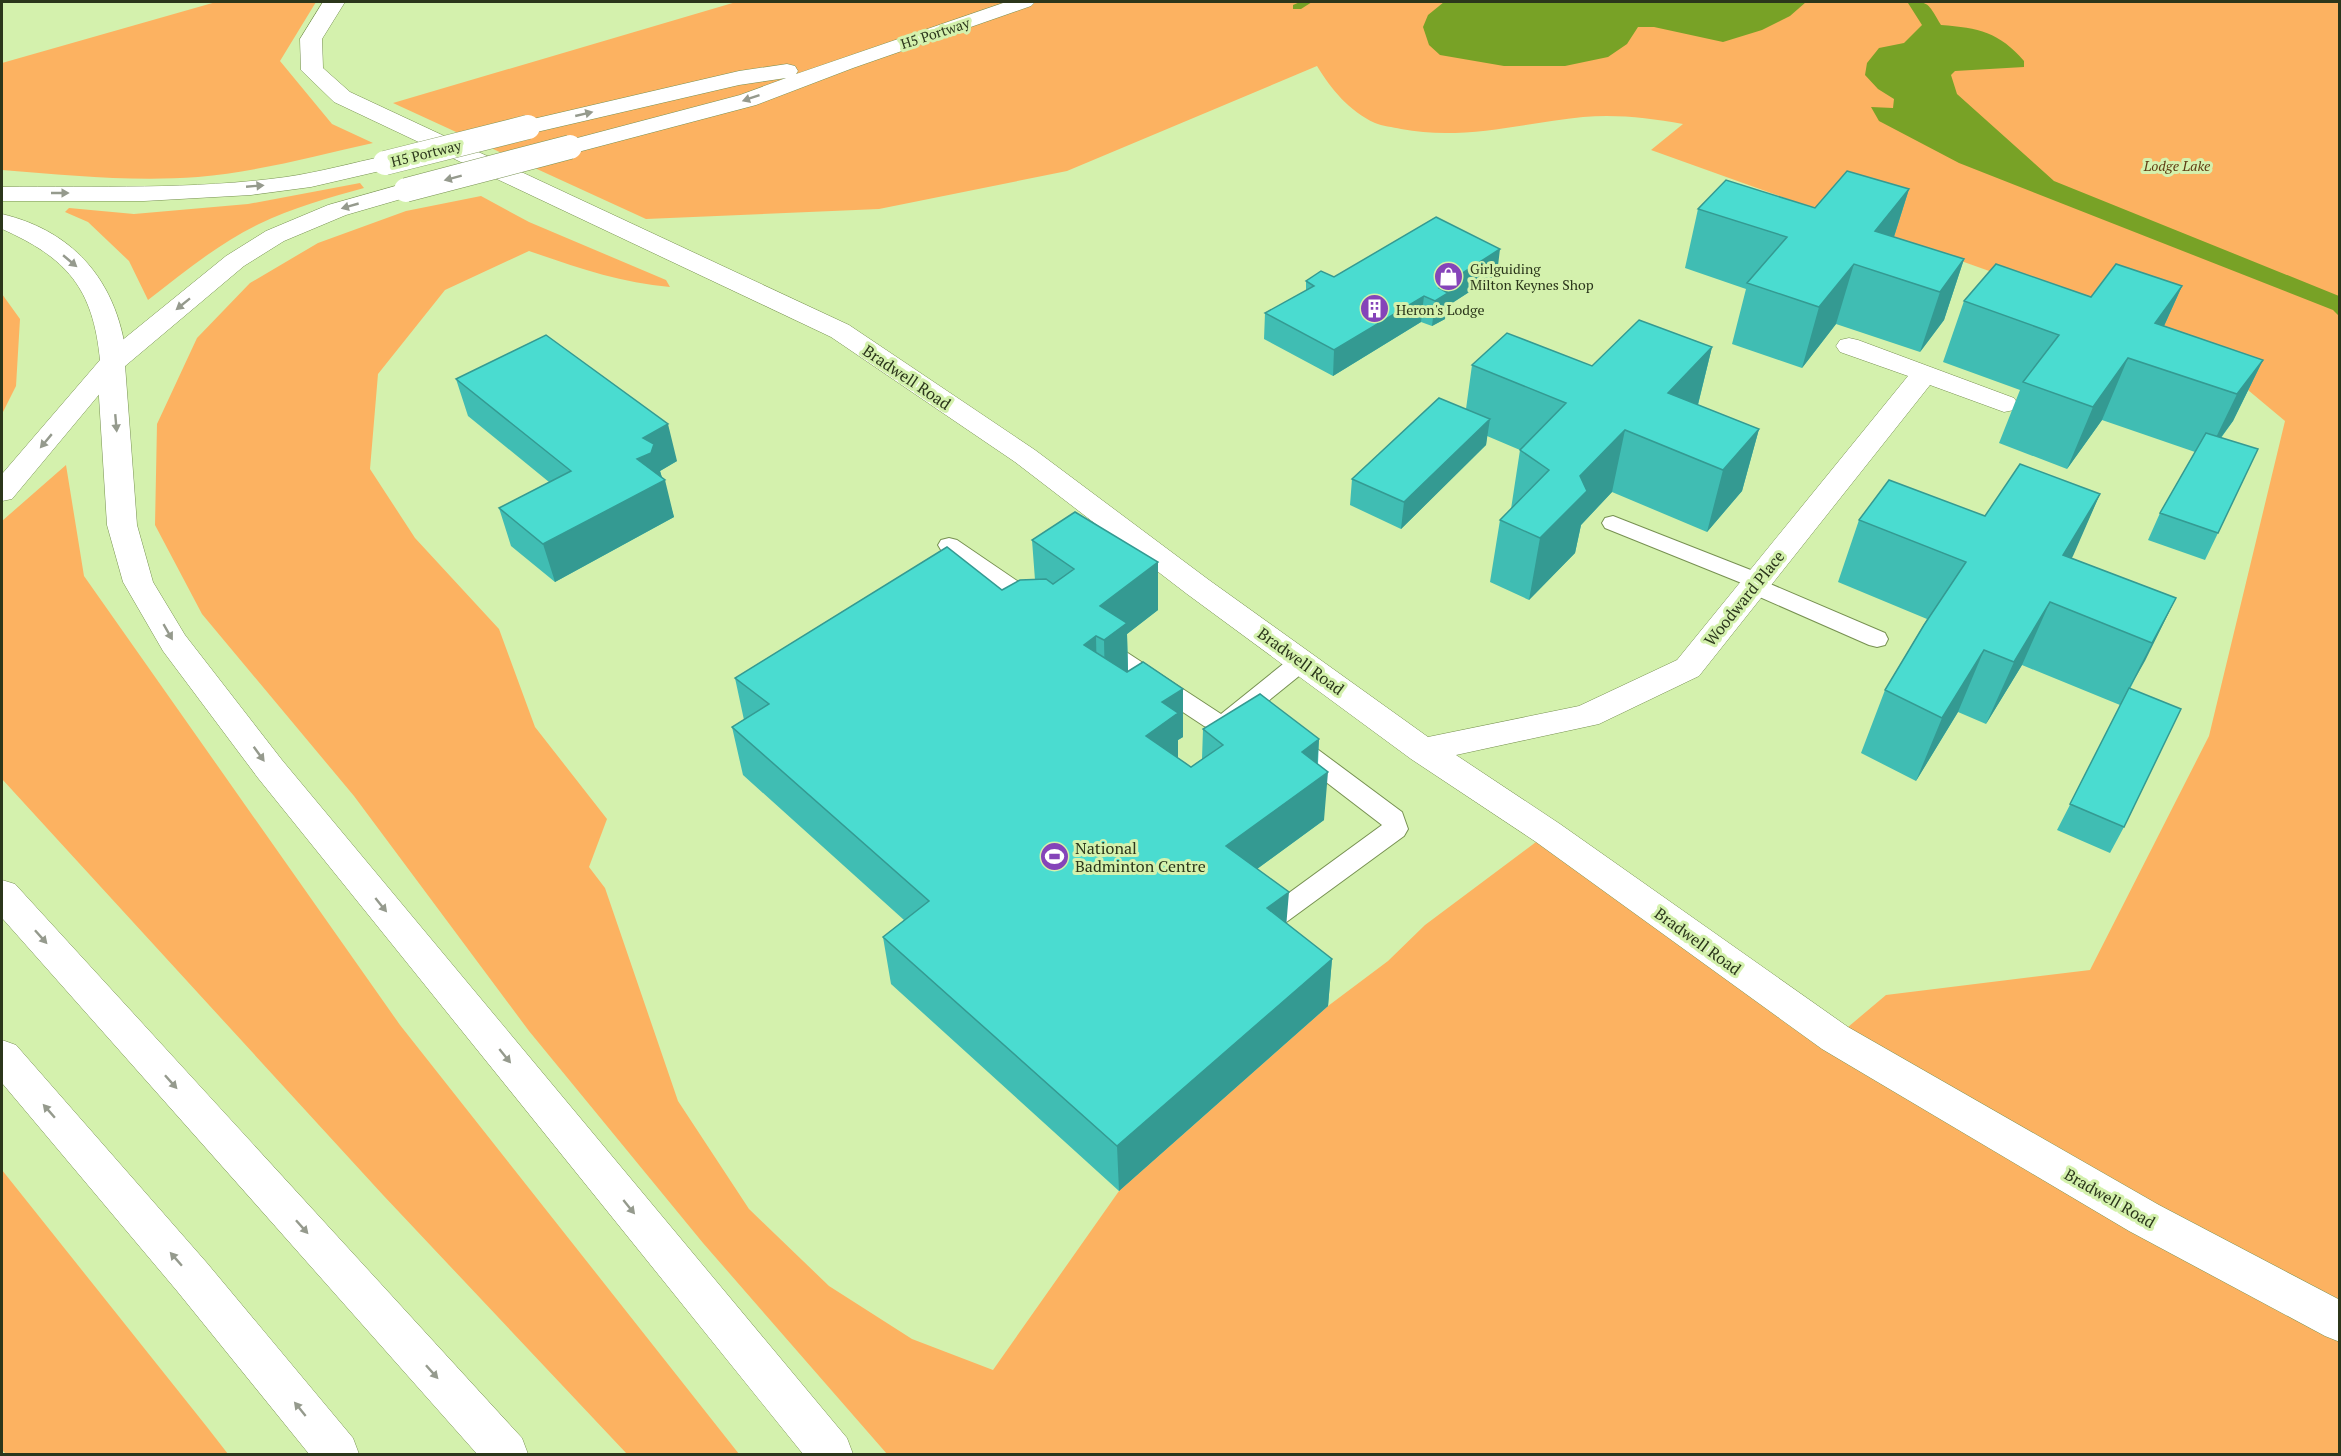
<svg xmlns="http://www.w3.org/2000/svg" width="2341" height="1456" font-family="'PT Serif',serif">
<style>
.green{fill:#fcb261}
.water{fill:#78a226}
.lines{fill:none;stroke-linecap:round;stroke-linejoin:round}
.stream{fill:#78a226;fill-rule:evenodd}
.service-casing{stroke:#779151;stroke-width:2}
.minor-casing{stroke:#779151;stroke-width:1}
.tertiary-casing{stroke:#779151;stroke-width:1}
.primary-casing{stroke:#779151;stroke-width:1}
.trunk-casing{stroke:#779151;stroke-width:1}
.service{fill:#fff;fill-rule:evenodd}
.minor{fill:#fff;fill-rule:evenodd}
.tertiary{fill:#fff;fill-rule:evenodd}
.primary{fill:#fff;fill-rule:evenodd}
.trunk{fill:#fff;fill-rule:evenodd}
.tertiary-bridge-casing{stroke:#779151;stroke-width:25;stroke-linecap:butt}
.tertiary-bridge{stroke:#fff;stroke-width:24}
.wall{fill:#40bdb3}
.shaded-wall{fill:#349a92}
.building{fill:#4adcd0;stroke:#349a92;stroke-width:1.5}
.oneway{fill:#959a8d}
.labels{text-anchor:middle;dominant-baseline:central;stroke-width:6;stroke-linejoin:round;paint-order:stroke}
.far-street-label{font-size:14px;fill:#2b361b;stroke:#d4f1ad}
.far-park-label{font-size:14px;font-style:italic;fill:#603d14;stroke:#d4f1ad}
.far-poi-label{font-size:14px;fill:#2b361b;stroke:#d4f1ad;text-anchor:start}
.street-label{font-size:16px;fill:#2b361b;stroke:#d4f1ad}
.poi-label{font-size:16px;fill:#2b361b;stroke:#d4f1ad;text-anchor:start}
</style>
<rect width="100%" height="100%" fill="#d4f1ad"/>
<path class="green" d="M216,2H316L280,61L332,124L373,143C315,156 257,172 198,177C132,182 67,175 2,170V63Z
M736,2H2339V1454H887L703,1243L529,1031L354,796L202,614L155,525L157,424L197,338L250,283L318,243L406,211L481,196L529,222L666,280L670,287C620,283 576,267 529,251L445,290L378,374L370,469L415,538L499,629L535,727L607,819L589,867L605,888L678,1101L749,1209L829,1286L912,1339L993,1370L1119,1191L1328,1006L1388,961L1425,925L1548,833L1835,1038L1886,995L2090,970L2209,736L2285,421L2193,344L1651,150L1683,124C1649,118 1617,114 1583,117C1522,123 1463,141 1401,129C1393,127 1382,126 1375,123C1349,111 1331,89 1317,66L1067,171L879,209L646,219L393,103Z
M360,183L364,188C328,198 292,208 259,224C219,243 183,273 148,300L129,261L88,222L65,212L69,208L134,214L248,204Z
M2,294L20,319L16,386L2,414Z
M66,465L84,576L400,1025L739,1454H627L383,1195L2,779V521Z
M2,1170L207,1427L228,1454H6L2,1450Z"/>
<path class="water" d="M1444,2H1806L1790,16L1762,30L1723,42L1654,27H1638L1627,44L1608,57L1565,66H1504L1440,55L1429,45L1423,27L1428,15Z
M1902,2C1930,1 1927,2 1941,25C1979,28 1999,32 2024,61V67L1955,71L1951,75L1957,94L2054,181L2339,296V316L2333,310L1959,163L1879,121L1871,107L1893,108L1894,99L1878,89L1865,75L1867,63L1879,48L1904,43L1922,25L1908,3Z"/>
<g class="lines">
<path class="stream" d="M1300,2H1312L1301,9H1293V5Z"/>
<defs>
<path id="service" d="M1613,516L1766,576L1769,581L1768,583L1885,633L1888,639L1885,645L1877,647L1869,645L1746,591L1743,586L1744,584L1605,528L1602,523L1605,518Z
M949,538L957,540L1045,600L1048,605L1045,610L1037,613L1029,610L941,550L938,545L941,540Z
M1106,642L1114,644L1221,714L1293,656L1301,654L1309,656L1313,662L1309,668L1236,727L1219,732L1204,726L1098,656L1094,650L1098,644Z
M1292,734L1301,737L1402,812L1408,829L1404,836L1285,923L1276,926L1267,923L1263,916L1267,909L1382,825L1283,749L1280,743L1283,737Z"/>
<path id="minor" d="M323,2H345L322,39L323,68L350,92L849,325L1035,450L1209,580L1428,737L1579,706L1677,660L1908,376L1840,352L1836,346L1840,340L1849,338L1858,340L2014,398L2018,404L2014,410L2004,412L1930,385L1699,676L1599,724L1456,755L1560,824L1848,1027L2159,1205L2340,1300V1342L2325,1336L2129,1231L1822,1049L1536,842L1411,759L1187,594L1015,462L831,337L334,102L301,70L300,39Z"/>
<path id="tertiary" d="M1006,2H1035L1031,6L853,68L756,105L578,152L570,154L562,152L558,147L562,142L740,95L786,78L739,85L528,134L520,132L516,127L520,122L739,71L787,64L795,66L798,71L796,74Z
M385,156L393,158L397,163L393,168L311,187L251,195L144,201H2V187C97,186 192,190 286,177C320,172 352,163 385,156Z
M406,183L415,185L418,190L415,195L346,215L284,241L244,266L124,367L114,369L104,367L101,361L104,355L226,256L266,231L328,205Z"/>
<path id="primary" d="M2,214C78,232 119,286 127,361L12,499L2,501V474L100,360C93,288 67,258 2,229Z"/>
<path id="trunk" d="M111,357L121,359L125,365L137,525L153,582L185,635L282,760L847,1438L853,1454H803L258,778L163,651L123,582L107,525L97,365L101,359Z
M2,880L15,884L522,1438L528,1454H477L2,918Z
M2,1040L16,1045L207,1263L353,1438L359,1454H309L177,1291L2,1083Z"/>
</defs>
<use href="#service" class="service-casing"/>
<use href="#minor" class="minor-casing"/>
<use href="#tertiary" class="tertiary-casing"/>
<use href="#primary" class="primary-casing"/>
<use href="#trunk" class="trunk-casing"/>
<use href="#service" class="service"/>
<use href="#minor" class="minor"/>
<use href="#tertiary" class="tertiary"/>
<use href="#primary" class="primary"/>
<use href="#trunk" class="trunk"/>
<defs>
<path id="tertiary-bridge" d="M385,163L528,127
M406,190L570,147"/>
</defs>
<use href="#tertiary-bridge" class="tertiary-bridge-casing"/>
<use href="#tertiary-bridge" class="tertiary-bridge"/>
</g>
<path class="wall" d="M1909,189L1894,237L1964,259L1944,320L1920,352L1836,324L1802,368L1732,344L1746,289L1685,268L1698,209L1815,208Z
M1497,274L1446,307L1445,319L1432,326L1421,322L1333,376L1264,339L1265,313L1306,291V281L1334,277Z
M2182,286L2164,326L2263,360L2233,421L2221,438L2218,533L2205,560L2148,540L2160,513L2195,452L2102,420L2067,469L1999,443L2020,390L1943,362L1964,301L2091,297Z
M1712,347L1698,405L1759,429L1742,491L1707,532L1612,492L1581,525L1575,553L1529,600L1490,582L1500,520L1511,509L1520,450L1487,436L1486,445L1401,529L1350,505L1352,479L1466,409L1472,365L1592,366Z
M456,379L677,461L660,471L674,517L555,582L511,546L499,508L549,482L468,416Z
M2100,494L2071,558L2176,598L2130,689L2124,827L2110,853L2057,830L2124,700L2120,705L2022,665L1986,724L1958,712L1916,781L1861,753L1885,690L1927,619L1838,582L1859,520L1985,516Z
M1032,540L1158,610L1127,634L1128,671L1183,737L1178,740V758L1191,767L1202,759L1203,729L1319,739L1318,764L1324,820L1257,869L1286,924L1332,959L1328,1006L1119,1191L891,984L883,937L904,920L743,775L732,727L744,720L735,678L1035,580Z"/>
<path class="shaded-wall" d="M1909,189L1890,249L1875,231Z
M1500,249L1497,274L1446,307L1445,319L1432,326L1435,301L1439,288Z
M1964,259L1944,320L1920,352L1940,292Z
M1854,264L1836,324L1802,368L1819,307Z
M2182,286L2155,346V323Z
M1424,296L1421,322L1333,376L1334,350Z
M1712,347L1697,408L1668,393Z
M2128,358L2102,420L2067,469L2093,407Z
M2263,360L2233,421L2207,456L2237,394Z
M1490,419L1486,445L1401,529L1404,502Z
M668,424L677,461L660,471L663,481L665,480L674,517L555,582L543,544L637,459L643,438Z
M1759,429L1742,491L1707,532L1723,470Z
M1625,430L1612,492L1581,525L1575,553L1529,600L1540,538L1580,476Z
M2100,494L2073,556L2035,617L2063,555Z
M1158,562V610L1127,634L1128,671L1105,688L1104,640L1100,606Z
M2176,598L2145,661L2120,705L2152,643Z
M2050,602L2022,665L1986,724L2014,662Z
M1096,636L1097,684L1084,645Z
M1984,650L1958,712L1916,781L1942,718Z
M1183,689V737L1178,740V761L1146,736L1162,702Z
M1319,739L1316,781L1328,772L1324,820L1224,893L1226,846L1302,752Z
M1289,892L1285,940L1267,908Z
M1332,959L1328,1006L1119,1191L1117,1146Z"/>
<path class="building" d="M1847,171L1909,189L1875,231L1964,259L1940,292L1854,264L1819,307L1747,283L1787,237L1698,209L1726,180L1815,208Z
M1436,217L1500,249L1439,288L1448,293L1435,301L1424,296L1334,350L1265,313L1314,286L1306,281L1321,271L1334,277Z
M1996,264L2091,297L2116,264L2182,286L2155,323L2263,360L2237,394L2128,358L2093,407L2023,382L2059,335L1964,301Z
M1639,320L1712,347L1668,393L1759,429L1723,470L1625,430L1580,476L1587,491L1540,538L1500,520L1549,470L1520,450L1566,403L1472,365L1507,333L1592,366Z
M546,335L668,424L643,438L654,444L651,453L637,459L665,480L543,544L499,508L571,471L456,379Z
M1439,398L1490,419L1404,502L1352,479Z
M2206,433L2258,449L2218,533L2160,513Z
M2020,464L2100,494L2063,555L2176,598L2152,643L2050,602L2014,662L1984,650L1942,718L1885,690L1924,625L1966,562L1859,520L1889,480L1985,516Z
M1075,512L1158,562L1100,606L1127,623L1104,640L1096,636L1084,645L1127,672L1143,662L1183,689L1162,702L1178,713L1146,736L1191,767L1223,745L1203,729L1260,694L1319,739L1302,752L1328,772L1226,846L1289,892L1267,908L1332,959L1117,1146L883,937L929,901L732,727L769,704L735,678L947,547L1002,590L1020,580L1046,579L1053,584L1074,569L1032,540Z
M2129,688L2181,709L2124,827L2070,804Z"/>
<defs><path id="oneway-solid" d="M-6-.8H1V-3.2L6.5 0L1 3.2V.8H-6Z" transform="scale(1.5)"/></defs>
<g class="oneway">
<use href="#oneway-solid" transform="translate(751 98) rotate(161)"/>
<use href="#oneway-solid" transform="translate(584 114) rotate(-13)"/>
<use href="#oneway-solid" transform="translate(453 178) rotate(165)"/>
<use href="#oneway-solid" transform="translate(255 186) rotate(-5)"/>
<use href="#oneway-solid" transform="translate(60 193)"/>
<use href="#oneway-solid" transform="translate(350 206) rotate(164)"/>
<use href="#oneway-solid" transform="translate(70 261) rotate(40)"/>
<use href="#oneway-solid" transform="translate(183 304) rotate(141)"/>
<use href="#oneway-solid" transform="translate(116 423) rotate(85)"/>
<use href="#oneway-solid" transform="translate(46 441) rotate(130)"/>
<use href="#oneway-solid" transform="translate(168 632) rotate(60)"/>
<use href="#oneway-solid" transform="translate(259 754) rotate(54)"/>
<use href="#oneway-solid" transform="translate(381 905) rotate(51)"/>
<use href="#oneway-solid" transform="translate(41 937) rotate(48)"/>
<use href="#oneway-solid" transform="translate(505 1056) rotate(51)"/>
<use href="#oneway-solid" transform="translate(171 1082) rotate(48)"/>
<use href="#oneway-solid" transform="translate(49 1111) rotate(-131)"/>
<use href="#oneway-solid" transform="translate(629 1207) rotate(51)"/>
<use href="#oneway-solid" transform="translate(302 1227) rotate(48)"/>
<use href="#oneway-solid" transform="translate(176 1259) rotate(-131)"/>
<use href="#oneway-solid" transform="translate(432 1372) rotate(48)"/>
<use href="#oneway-solid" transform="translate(300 1409) rotate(-129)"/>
</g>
<defs>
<symbol id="shop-disc" viewBox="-11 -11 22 22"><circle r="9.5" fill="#8544b9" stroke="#d4f1ad"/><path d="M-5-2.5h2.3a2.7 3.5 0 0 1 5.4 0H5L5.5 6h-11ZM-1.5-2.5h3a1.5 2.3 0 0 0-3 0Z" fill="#fff"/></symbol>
<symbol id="building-disc" viewBox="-11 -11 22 22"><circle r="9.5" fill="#8544b9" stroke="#d4f1ad"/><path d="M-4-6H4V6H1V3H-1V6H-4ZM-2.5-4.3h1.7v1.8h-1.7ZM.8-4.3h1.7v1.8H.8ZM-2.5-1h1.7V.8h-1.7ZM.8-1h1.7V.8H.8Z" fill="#fff"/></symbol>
<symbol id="stadium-disc" viewBox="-11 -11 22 22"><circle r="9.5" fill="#8544b9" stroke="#d4f1ad"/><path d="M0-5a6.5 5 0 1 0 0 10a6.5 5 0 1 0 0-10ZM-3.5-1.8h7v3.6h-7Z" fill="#fff"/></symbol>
</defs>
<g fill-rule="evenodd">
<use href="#shop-disc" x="1432" y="260" width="33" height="33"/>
<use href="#building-disc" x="1358" y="292" width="33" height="33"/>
<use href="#stadium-disc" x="1038" y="840" width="33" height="33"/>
</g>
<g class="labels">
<g class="far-street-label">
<text transform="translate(935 33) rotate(-18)">H5 Portway</text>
<text transform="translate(426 153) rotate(-14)">H5 Portway</text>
</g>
<g class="far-park-label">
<text x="2177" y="165">Lodge Lake</text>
</g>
<g class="far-poi-label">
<text x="1470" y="268">Girlguiding<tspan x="1470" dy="16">Milton Keynes Shop</tspan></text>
<text x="1396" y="309">Heron's Lodge</text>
</g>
<g class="street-label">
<text transform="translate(907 377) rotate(34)">Bradwell Road</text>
<text transform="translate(1744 598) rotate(-51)">Woodward Place</text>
<text transform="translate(1301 661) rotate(36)">Bradwell Road</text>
<text transform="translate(1698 941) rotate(36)">Bradwell Road</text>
<text transform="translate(2110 1198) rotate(30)">Bradwell Road</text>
</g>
<g class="poi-label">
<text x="1075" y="848">National<tspan x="1075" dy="18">Badminton Centre</tspan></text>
</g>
</g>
<rect width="2341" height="1456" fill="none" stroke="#2b361b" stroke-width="6"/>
</svg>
